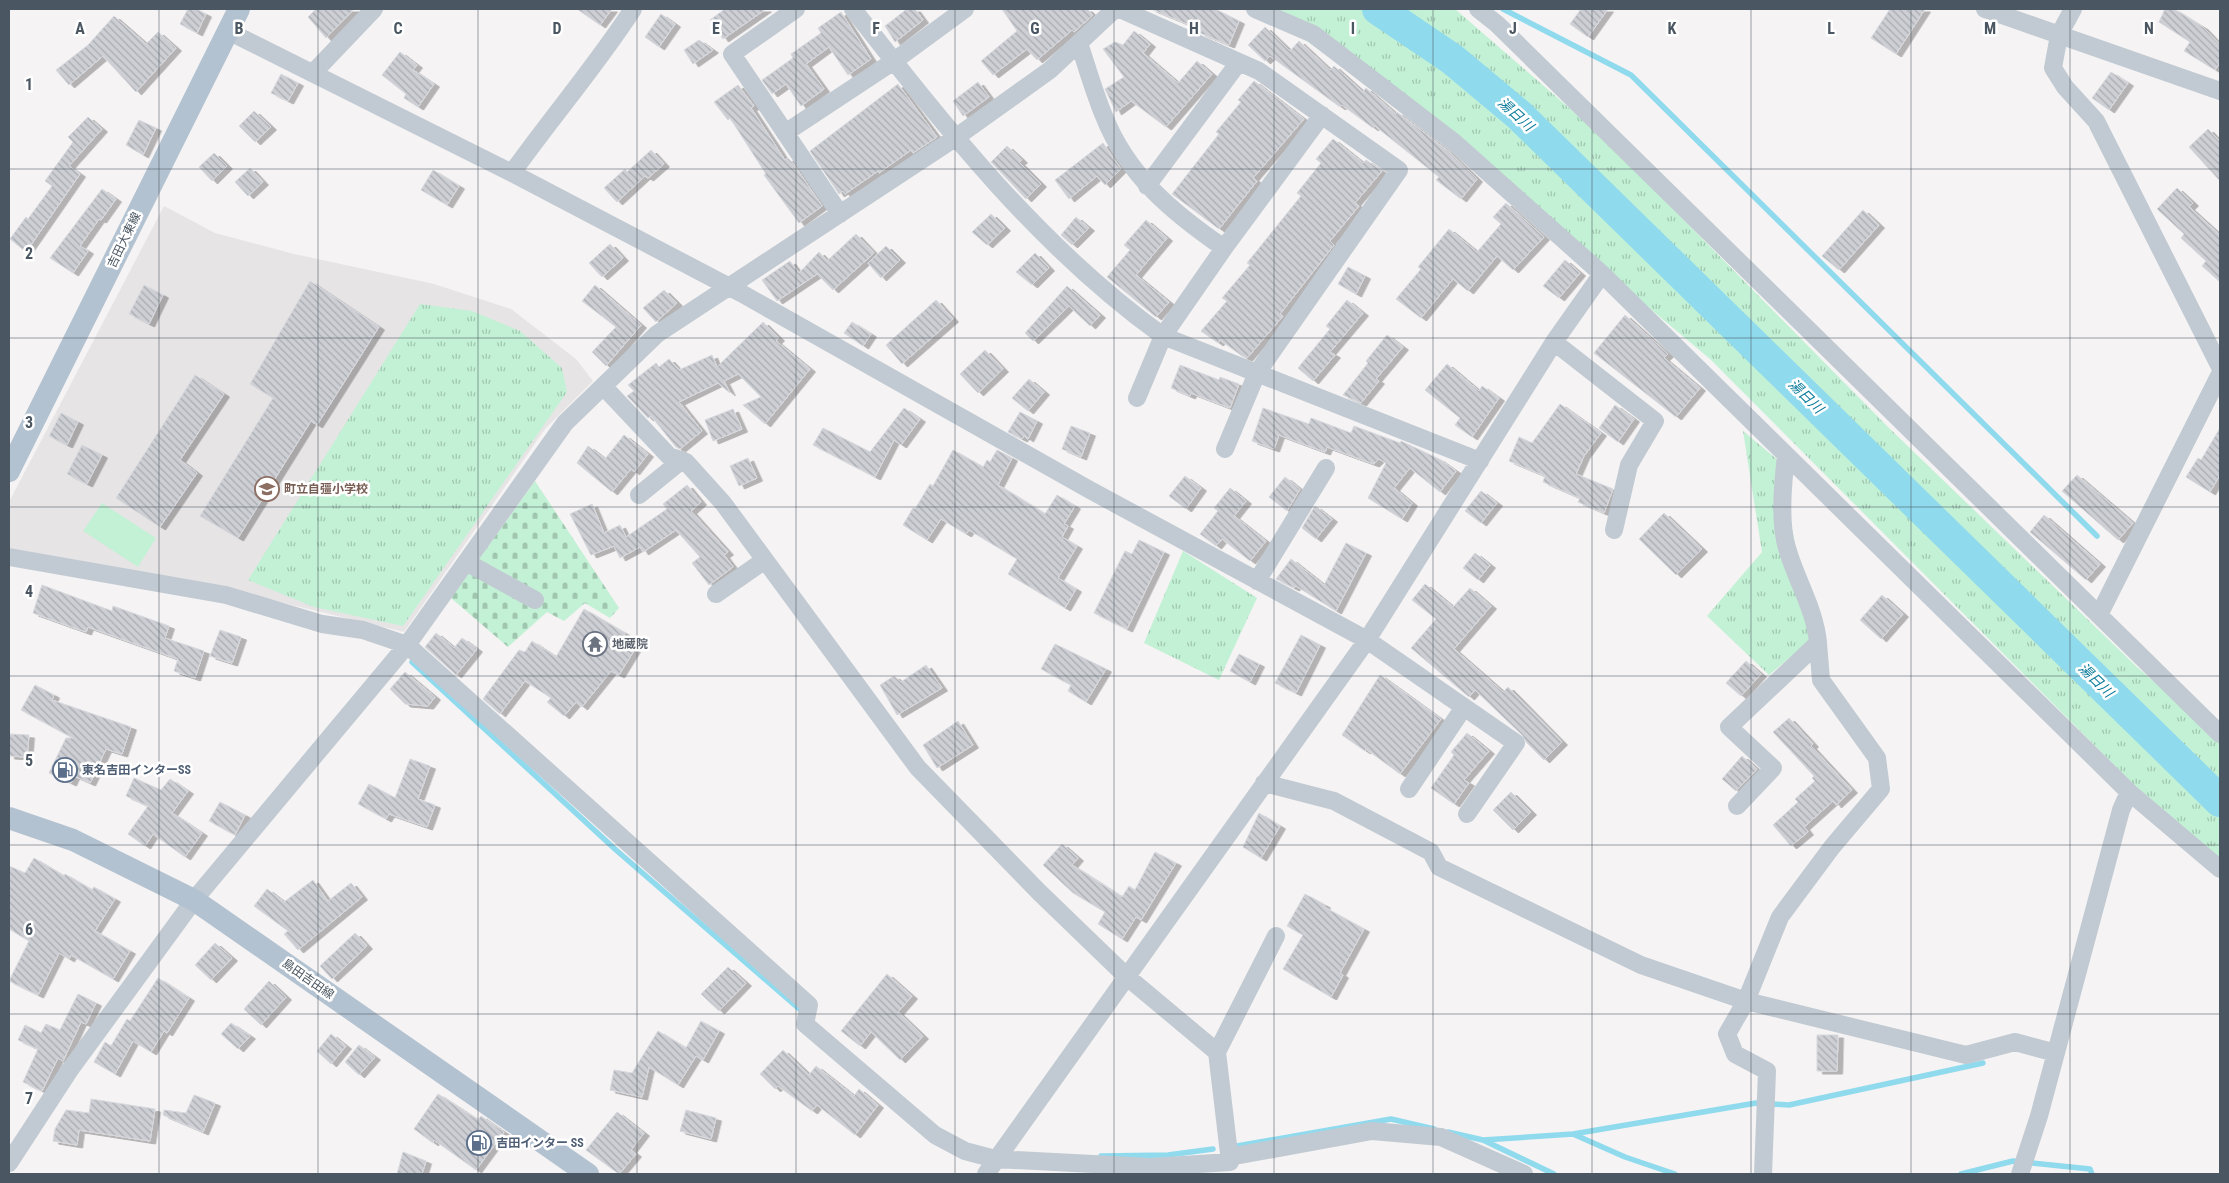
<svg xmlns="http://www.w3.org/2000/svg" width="2229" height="1183" font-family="'Roboto Condensed','Noto Sans JP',sans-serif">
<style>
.education{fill:#e6e4e5}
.grass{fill:url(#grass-tufts)}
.cemetery{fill:url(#cemetery-stones)}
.garden{fill:#c3f1d5}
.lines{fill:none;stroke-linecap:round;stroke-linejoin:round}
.stream{stroke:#90daee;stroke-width:5.5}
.river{stroke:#90daee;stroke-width:32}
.building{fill:url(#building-back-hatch);stroke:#d7d9de;filter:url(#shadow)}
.minor{stroke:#c1cad2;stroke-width:18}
.major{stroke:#b3c2d1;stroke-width:22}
.grid{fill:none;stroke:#4a5661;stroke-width:1;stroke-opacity:0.55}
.labels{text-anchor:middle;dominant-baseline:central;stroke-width:5;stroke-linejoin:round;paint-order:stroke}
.street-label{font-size:12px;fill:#4a5661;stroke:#fff}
.education-label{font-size:12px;font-weight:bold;fill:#785e54;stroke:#fff;text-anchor:start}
.worship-label{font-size:12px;font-weight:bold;fill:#5b616d;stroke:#fff;text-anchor:start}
.service-label{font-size:12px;font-weight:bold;fill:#4e5e75;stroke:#fff;text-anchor:start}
.water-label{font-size:14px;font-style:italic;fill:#0c7c9b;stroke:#fff}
.grid-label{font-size:16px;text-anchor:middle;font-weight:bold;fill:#4a5661;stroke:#fff;stroke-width:5;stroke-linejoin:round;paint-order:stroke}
</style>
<defs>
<pattern id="grass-tufts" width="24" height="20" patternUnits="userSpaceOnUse" patternTransform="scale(1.25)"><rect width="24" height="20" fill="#c3f1d5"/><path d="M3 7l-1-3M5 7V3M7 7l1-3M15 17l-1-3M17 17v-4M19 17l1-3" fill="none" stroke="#a0c6b0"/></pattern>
<pattern id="cemetery-stones" width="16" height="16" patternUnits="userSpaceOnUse" patternTransform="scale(1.25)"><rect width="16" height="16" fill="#c3f1d5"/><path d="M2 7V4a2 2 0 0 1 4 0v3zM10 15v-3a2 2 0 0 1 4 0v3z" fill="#a0c6b0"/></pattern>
<pattern id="building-back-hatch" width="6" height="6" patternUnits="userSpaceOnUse" patternTransform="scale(1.25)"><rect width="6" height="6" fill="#cdcfd5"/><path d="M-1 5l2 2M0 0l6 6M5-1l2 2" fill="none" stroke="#a8abb0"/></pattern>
<filter id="shadow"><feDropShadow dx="5.5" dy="3" stdDeviation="0" flood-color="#0004"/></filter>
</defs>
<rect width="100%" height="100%" fill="#f5f3f3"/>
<path class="education" d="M164,206L215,233L294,254L434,284L511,309L576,359L593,381L545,429L404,632L226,589L9,550V502Z"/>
<path class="grass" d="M1262,9H1455L1598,133L1889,428L2137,667L2220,738V862L2132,783L1710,359L1471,158Z
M420,304L472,311L520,331L562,368L567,392L403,626L314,607L248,580Z
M1743,431L1779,461L1813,638L1769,675L1707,616L1762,552Z
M1183,551L1257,598L1219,680L1144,643Z"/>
<path class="cemetery" d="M535,481L619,608L610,618L585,603L564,621L547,612L508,647L451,598Z"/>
<path class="garden" d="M102,503L156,538L138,567L83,531Z"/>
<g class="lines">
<path class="stream" d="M1503,9L1631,75L2097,536
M412,662L616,850L804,1013
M1448,1132L1483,1140L1554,1174
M1573,1134L1625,1157L1675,1174
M1483,1140L1573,1134L1756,1103L1789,1105L1983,1063
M1237,1146L1391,1119L1434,1129
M1101,1156L1168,1155L1213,1149
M1961,1174L2013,1161L2090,1169L2092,1174"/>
<path class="river" d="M1378,9L1452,59L1519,115L2220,801"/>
</g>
<path class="building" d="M188,9H196L206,14L197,33L180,24Z
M316,9H354L326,38L308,17Z
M577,9H612L600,25Z
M725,9H766L723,39L710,20Z
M907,9H915L923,20L895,42L885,26Z
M1002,9H1087L1093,15L1074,32L1072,30L1037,60L1027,49L993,75L981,61L1017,31Z
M1151,9H1215L1239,21L1229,45L1200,33L1202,30Z
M1581,9H1608L1588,37L1570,24Z
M1890,9H1925L1896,54L1871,38Z
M2165,9H2174L2203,27L2220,45V62L2215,70L2184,51L2190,42L2159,22Z
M841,12L871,59L848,75L829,47L806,64L824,89L801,106L786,84L772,94L762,80L793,58L791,54L821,33L818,28Z
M661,14L675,24L659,47L645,37Z
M114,16L146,44L158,32L176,48L136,92L103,56L69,85L56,70L88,45Z
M1265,27L1290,51L1299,41L1330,70L1334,66L1363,92L1366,88L1396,114L1397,112L1448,151L1477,179L1461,199L1436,180L1439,177L1375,126L1373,128L1342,105L1340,107L1270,56L1265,61L1248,45Z
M1134,31L1150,44L1143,53L1178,83L1197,61L1212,74L1166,127L1131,101L1116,112L1105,89L1124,77L1103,49L1115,42L1123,45Z
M699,40L713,50L693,64L684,50Z
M400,52L417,65L413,70L434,84L418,107L404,98L406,94L382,75Z
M2111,72L2128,83L2109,110L2092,98Z
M281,74L298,83L288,101L271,93Z
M1254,81L1304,119L1253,178L1257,181L1219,229L1172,194L1219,134L1216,132L1241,102L1238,100Z
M978,82L989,97L963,116L953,101Z
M898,84L937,137L913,153L911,150L879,173L878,171L845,194L843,191L839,194L810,151Z
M738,85L754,106L751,108L785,160L788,158L793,163L822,206L799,223L764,175L766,174L730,118L728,120L714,102Z
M254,111L271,127L255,142L239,126Z
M88,117L102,129L69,166L80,174L26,252L10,239L26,217L28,219L52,186L45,181L73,142L68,137Z
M139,120L156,128L143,155L126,145Z
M2208,129L2220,142V181L2189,147Z
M1333,139L1363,163L1366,160L1382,171L1355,203L1359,206L1330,241L1334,245L1280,314L1283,316L1247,358L1242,356L1220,340L1218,343L1201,331L1227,301L1222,298L1250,265L1247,263L1301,196L1297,193L1321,163L1316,159Z
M1103,143L1121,169L1105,185L1097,176L1069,199L1055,180Z
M1007,146L1022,160L1019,162L1041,184L1026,199L991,162Z
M651,150L664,164L648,178L645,176L617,202L604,188L625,169L627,172Z
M214,153L227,166L212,181L199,167Z
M250,168L263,182L248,196L235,182Z
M433,170L459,186L447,205L421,190Z
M2177,188L2193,203L2189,207L2220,235V282L2202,266L2206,261L2181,238L2184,234L2157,209Z
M102,189L116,199L101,220L99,219L80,246L88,251L73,273L50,258Z
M1506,203L1544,237L1513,270L1497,256L1468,291L1453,279L1421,318L1396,299L1421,269L1418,267L1449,229L1477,252L1501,224L1493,217Z
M1863,210L1879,225L1839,270L1822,256Z
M991,214L1005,228L987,245L972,232Z
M1076,217L1089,228L1072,245L1061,235Z
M1146,220L1167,238L1136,275L1169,302L1156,317L1107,277L1130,250L1124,245Z
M856,234L874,253L833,290L817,274L777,301L762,280L790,261L799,273L819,252L827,261Z
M610,244L623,258L602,277L589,263Z
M886,246L900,260L881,278L868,263Z
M1035,253L1049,268L1032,285L1016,272Z
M1565,260L1580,273L1559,298L1543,286Z
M1348,267L1365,276L1356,294L1338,284Z
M310,281L379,327L317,425L311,421L238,538L200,516L273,398L250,384Z
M144,285L163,295L149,324L129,314Z
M595,285L641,325L606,366L592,352L616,327L582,301Z
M1067,286L1100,315L1090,326L1069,306L1033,341L1025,333Z
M664,290L677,303L656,322L643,308Z
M936,300L953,319L902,364L886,345Z
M1347,300L1363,313L1330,352L1335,355L1313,381L1298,368L1330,329L1326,326Z
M1625,315L1668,354L1664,358L1700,388L1676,417L1594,353Z
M763,322L779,338L776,341L810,369L765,424L743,405L761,397L738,374L724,381L730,393L718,383L679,402L702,431L680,449L676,447L651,416L648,418L627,396L634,391L628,385L656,363L659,367L669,359L679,370L712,355L717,367Z
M852,322L871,334L863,346L844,333Z
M1387,335L1403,347L1376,379L1379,381L1361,403L1343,395L1368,363L1366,361Z
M985,350L1003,369L978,393L960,374Z
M1447,364L1479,391L1482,386L1499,398L1472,437L1455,425L1460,418L1425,390Z
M1180,365L1219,380L1220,377L1239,384L1230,408L1191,393L1190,396L1171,388Z
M195,375L224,394L180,460L197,473L160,527L116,498Z
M1029,379L1044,392L1028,411L1012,398Z
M1560,404L1601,433L1584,456L1576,474L1613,489L1604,513L1578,502L1580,498L1543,482L1545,476L1509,461L1519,437L1532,443Z
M1615,405L1634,419L1618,442L1599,428Z
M904,408L920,419L901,445L894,440L875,477L813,445L823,428L870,452Z
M1263,408L1309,424L1311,418L1351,433L1354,426L1400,443L1401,441L1439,459L1456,471L1440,492L1410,468L1394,488L1412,503L1402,519L1368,498L1386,463L1379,459L1374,464L1327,447L1325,452L1279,435L1274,449L1252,441Z
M733,409L742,429L713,441L705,420Z
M1020,412L1037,421L1028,439L1024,436L1022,439L1008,432Z
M61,413L78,422L67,445L49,436Z
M1071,426L1090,433L1081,457L1062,449Z
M2220,428V475L2210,492L2186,477L2198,458L2201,460Z
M624,435L648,454L634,472L631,469L612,492L577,463L588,446L605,459Z
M82,445L102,455L87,484L67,474Z
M953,450L983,467L987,460L990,462L997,450L1012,458L998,485L1045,514L1057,495L1075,506L1064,524L1068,526L1062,537L1077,546L1058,578L1076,589L1065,608L1008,574L1017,559L969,530L966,534L941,519L927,540L903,525L913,508L915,509L930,484L933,486Z
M748,458L757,478L739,486L730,466Z
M2077,475L2133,523L2118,540L2062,491Z
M1185,476L1201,488L1186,509L1169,496Z
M1285,477L1300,489L1287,511L1269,497Z
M687,485L701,502L691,511L728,552L724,555L733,567L709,585L692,563L700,557L676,530L643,552L640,547L620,558L614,546L591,555L570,514L592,504L604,533L620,525L626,537L667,509L663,504Z
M1230,488L1246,501L1234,516L1266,541L1250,561L1222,539L1216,546L1200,534L1218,511L1214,508Z
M1481,491L1497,503L1481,523L1465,511Z
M1315,506L1332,519L1316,539L1302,528Z
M1664,513L1702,549L1676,575L1639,539Z
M2044,515L2100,564L2086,580L2030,532Z
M1139,540L1164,552L1127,629L1094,613L1125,551L1132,554Z
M1346,543L1366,553L1336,611L1296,586L1294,588L1276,579L1291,559L1324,585Z
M1475,553L1490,565L1478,580L1463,568Z
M1425,584L1453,607L1470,588L1491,606L1454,649L1503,692L1508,687L1562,742L1544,760L1527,743L1522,735L1475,690L1469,697L1411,648L1436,619L1412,600Z
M42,585L112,611L113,606L169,626L165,638L204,651L195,678L174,671L178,659L88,627L86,632L33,613Z
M1882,595L1903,614L1881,639L1860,620Z
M584,609L625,633L621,640L635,649L619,675L611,671L582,707L576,702L564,716L547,702L551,698L525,681L500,714L483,699L519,650L525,652L532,641L556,657Z
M220,630L241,637L232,663L210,656Z
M436,633L454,648L462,638L477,649L456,675L425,647Z
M1301,635L1320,645L1296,693L1275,683Z
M1055,644L1106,669L1086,702L1068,691L1071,685L1041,669Z
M1239,654L1259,664L1250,682L1230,671Z
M1746,661L1761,674L1741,696L1726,683Z
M926,665L942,688L897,715L880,685L894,676L901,682Z
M405,672L435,697L428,706L405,704L390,689Z
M1380,675L1441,719L1400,774L1366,749L1365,751L1342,735Z
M35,685L54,695L52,700L131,727L122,754L106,749L90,783L74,776L71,783L49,773L66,738H73L21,710Z
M1789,718L1813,744L1811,746L1852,790L1836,805L1833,801L1804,827L1808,832L1791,846L1773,825L1798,802L1795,799L1815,781L1812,778L1814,776L1773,732Z
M958,721L973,745L937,768L923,745Z
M1467,733L1489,751L1464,780L1469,783L1454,804L1431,788L1454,755L1451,752Z
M9,734L29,735L27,757L9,756Z
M1742,756L1757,769L1736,791L1722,779Z
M410,759L430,766L418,799L435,805L427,827L389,814L386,819L358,804L369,784L395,798Z
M134,778L161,790L170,779L188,791L172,813L202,833L185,857L153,834L145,846L128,834L148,806L126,796Z
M1511,792L1531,812L1513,830L1493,810Z
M220,802L245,815L235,835L209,821Z
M1259,813L1280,826L1261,858L1243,847Z
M1062,844L1078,858L1072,865L1122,897L1129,886L1135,890L1155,852L1176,863L1141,920L1136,917L1122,939L1098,924L1105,912L1073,893L1043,865Z
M34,858L64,876L65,874L92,890L94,887L115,899L95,931L130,951L113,979L71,955L69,959L59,953L38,995L9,981L29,941L9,929V866L25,873Z
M313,880L328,901L351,883L362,897L298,950L284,934L288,931L254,906L267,889L284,902Z
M1305,894L1325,905L1324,907L1364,929L1340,973L1343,975L1331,997L1283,969L1303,935L1287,926Z
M355,933L367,946L332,979L320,966Z
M215,943L232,958L211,980L195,965Z
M728,967L746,983L719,1011L701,994Z
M887,974L912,996L898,1012L923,1036L900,1060L871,1032L860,1046L841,1031Z
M158,978L189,998L167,1033L164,1031L151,1052L133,1041L115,1074L94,1062L105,1042L111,1046L127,1019L130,1021Z
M269,981L286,997L261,1025L244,1009Z
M78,994L96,1003L86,1024L81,1022L63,1061L58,1058L42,1091L23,1082L38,1049L18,1040L25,1025L41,1033L46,1024L60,1030Z
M701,1021L719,1031L703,1060L696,1056L678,1085L649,1067L642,1097L610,1090L614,1070L632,1073L658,1031L686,1048Z
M231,1023L250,1036L238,1049L221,1034Z
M331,1034L346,1046L331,1064L317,1051Z
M1817,1035H1838L1837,1071H1817Z
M359,1045L375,1057L359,1075L345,1062Z
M783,1050L809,1075L816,1066L854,1096L859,1089L878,1105L855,1135L817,1105L812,1111L778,1086L775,1089L760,1074Z
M438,1094L478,1120L481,1116L504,1132L476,1170L434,1140L433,1143L414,1129Z
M194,1095L215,1103L203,1132L163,1115L164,1110L186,1113Z
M91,1099L155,1109L150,1141L79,1130L77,1145L53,1141L55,1129L66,1110L89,1113Z
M686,1110L716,1118L711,1139L680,1131Z
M617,1112L644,1133L631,1150L636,1154L619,1174L586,1150Z
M403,1152L426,1161L422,1174H397Z"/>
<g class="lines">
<path class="minor" d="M796,9L732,54L840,214
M853,9C947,129 1038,246 1163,336L1480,461
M1120,9L1259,71L1399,170L1257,373L1225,449
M1255,9L1313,34L1455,143L1602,274L2129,792L2220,869
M1478,9L1497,24L2220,734
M1985,9L2220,91
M2073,9L2059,35L2053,68L2065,87L2096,121L2220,367
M228,31L512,173L741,293L1090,490L1367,640L1516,743L1467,814
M1079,43C1087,67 1094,92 1104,116C1127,175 1173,213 1224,248
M313,73L374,9
M785,133L894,61L965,9
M512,173C551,118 596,66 633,9
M1147,186L1239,62
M1554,342L1655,421L1629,465L1614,530
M1137,398L1163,336L1224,248L1322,115
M639,495L682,460
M9,557L226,595L322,624L363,630L407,645L809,1005L805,1024L935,1135L965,1151L995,1159L1151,1167L1230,1162L1217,1052L1126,976L1039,892L918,768L723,503L686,462L669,456L603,386
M466,562L535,600
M1257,581L1326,468
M716,594L765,560
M2099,615L2220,374
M1264,783L1334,801L1431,852L1439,867L1641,965L1746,1001L1966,1055L2015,1042L2056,1053
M1409,789L1464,707
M1737,806L1773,768L1729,727L1818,643C1815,609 1796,580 1787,548C1779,522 1783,482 1786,455
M1217,1052L1276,936
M1229,1157L1372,1131L1441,1137L1524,1174
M9,1163L69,1071L194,900L407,645L565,423L657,334L955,138L1050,70L1115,9
M986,1174L1367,640L1554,342L1602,274
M1763,1174L1767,1071L1735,1054L1727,1034L1746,1001L1780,917L1832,847L1881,789L1877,758L1821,680L1818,643
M2020,1174L2039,1116L2121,810L2129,792"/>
<path class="major" d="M9,471L239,9
M9,818L73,840L194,900L588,1174"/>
</g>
<path class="grid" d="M159,9V1174M318,9V1174M478,9V1174M637,9V1174M796,9V1174M955,9V1174M1114,9V1174M1274,9V1174M1433,9V1174M1592,9V1174M1751,9V1174M1911,9V1174M2070,9V1174M9,169H2220M9,338H2220M9,507H2220M9,676H2220M9,845H2220M9,1014H2220"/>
<defs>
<symbol id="school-ring" viewBox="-11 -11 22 22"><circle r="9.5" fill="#fff" stroke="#8d6e63" stroke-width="1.5"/><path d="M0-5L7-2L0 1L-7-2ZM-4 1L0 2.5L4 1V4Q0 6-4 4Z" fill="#8d6e63"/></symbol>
<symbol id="temple-ring" viewBox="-11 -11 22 22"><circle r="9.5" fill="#fff" stroke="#6b7280" stroke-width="1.5"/><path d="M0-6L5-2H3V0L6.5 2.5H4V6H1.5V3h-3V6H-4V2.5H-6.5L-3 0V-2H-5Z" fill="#6b7280"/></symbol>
<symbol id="fuel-ring" viewBox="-11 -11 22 22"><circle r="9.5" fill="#fff" stroke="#5c6f8a" stroke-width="1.5"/><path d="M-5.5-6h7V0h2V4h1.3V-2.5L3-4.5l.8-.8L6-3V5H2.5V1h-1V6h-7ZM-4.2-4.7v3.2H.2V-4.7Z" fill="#5c6f8a"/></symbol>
</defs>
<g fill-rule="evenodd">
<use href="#school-ring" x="253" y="475" width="28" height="28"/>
<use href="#temple-ring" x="581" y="630" width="28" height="28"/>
<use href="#fuel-ring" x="51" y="756" width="28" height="28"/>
<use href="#fuel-ring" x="465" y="1129" width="28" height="28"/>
</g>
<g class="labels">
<g class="street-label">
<text transform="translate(124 240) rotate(-64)">吉田大東線</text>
<text transform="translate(308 979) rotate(35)">島田吉田線</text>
</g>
<g class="education-label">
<text x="284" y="489">町立自彊小学校</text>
</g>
<g class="worship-label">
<text x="612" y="644">地蔵院</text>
</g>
<g class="service-label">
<text x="82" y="770">東名吉田インターSS</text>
<text x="496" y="1143">吉田インター SS</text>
</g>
<g class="water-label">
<text transform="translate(1516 114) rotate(42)">湯日川</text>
<text transform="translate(1806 396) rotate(44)">湯日川</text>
<text transform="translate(2096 680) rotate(44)">湯日川</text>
</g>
</g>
<g class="grid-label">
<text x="80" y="34">A</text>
<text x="239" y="34">B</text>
<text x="398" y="34">C</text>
<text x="557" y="34">D</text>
<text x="716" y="34">E</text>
<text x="876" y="34">F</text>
<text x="1035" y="34">G</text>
<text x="1194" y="34">H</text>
<text x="1353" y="34">I</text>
<text x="1513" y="34">J</text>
<text x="1672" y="34">K</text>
<text x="1831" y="34">L</text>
<text x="1990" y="34">M</text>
<text x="2149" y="34">N</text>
<text x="29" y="90">1</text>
<text x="29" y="259">2</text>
<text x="29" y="428">3</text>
<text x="29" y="597">4</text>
<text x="29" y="766">5</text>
<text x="29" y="935">6</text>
<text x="29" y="1104">7</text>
</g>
<rect width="2229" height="1183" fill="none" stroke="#4a5661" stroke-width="20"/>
</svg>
